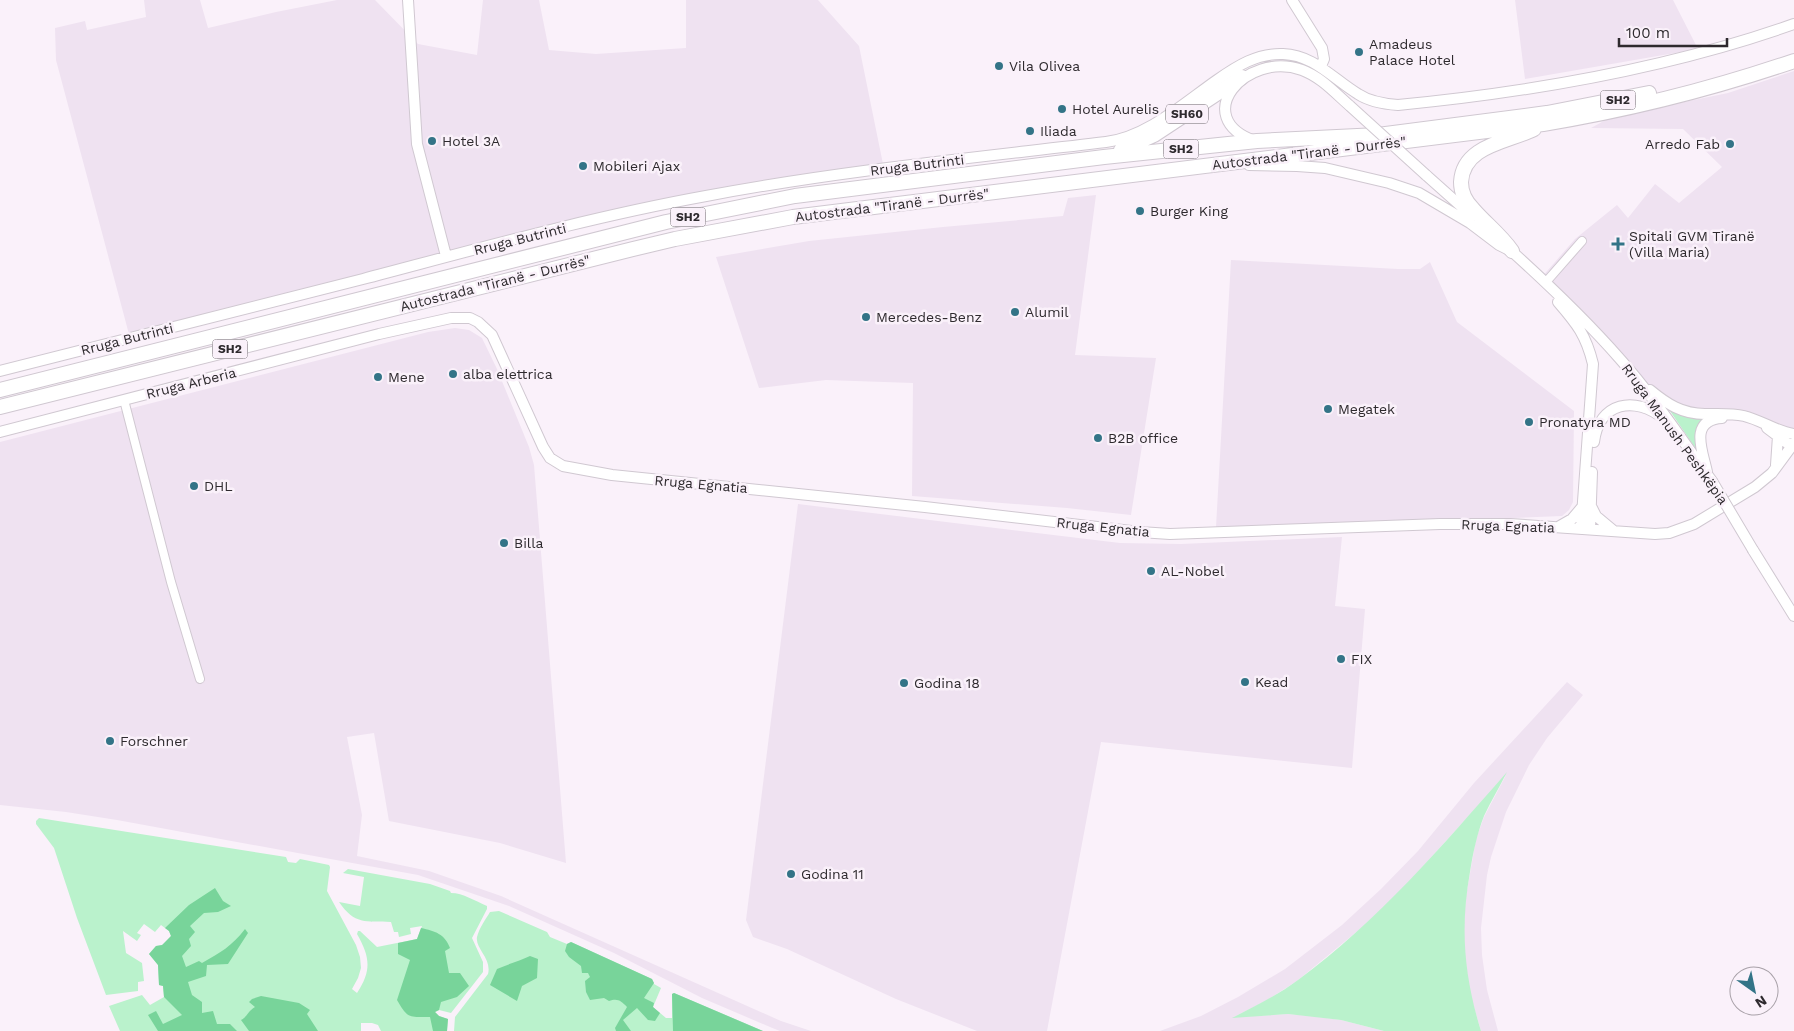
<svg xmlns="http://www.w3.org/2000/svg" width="1794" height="1031" font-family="'Work Sans',sans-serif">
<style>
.built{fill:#efe2f1}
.green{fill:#baf2cc}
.forest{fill:#78d49a}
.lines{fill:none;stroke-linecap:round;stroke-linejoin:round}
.street-casing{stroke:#d0c8d1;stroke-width:10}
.secondary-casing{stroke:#d0c8d1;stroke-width:12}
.highway-casing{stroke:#d0c8d1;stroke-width:16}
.street{stroke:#fff;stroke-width:8}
.secondary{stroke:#fff;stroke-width:10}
.highway{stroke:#fff;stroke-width:14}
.secondary-bridge-casing{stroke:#d0c8d1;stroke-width:12;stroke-linecap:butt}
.secondary-bridge{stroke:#fff;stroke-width:10}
.poi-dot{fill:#337487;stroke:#faf1fa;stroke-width:2}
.labels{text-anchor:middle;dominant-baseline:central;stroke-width:5;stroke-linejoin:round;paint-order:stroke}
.shield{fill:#faf1fa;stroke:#6b666b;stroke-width:1}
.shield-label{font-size:12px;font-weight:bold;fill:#2e2a2e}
.poi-label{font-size:14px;fill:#2e2a2e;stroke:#faf1fa;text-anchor:start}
.street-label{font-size:14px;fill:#2e2a2e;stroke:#faf1fa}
</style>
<rect width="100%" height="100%" fill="#faf1fa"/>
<path class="built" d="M144,0H200L208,28L276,12L337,0H375L418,44L477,55L483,0H539L549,50L596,54L686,48V0H818L859,46L884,169L704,196L130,338L56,60L55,28L85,21L87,30L146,17Z
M1515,0H1673L1698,49L1525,79Z
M1794,71V434L1769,424L1707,414L1665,402L1541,278L1575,239L1617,205L1628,218L1655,184L1679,203L1722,167L1683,129L1591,128L1611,117L1728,93Z
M1096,195L1075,355L1156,358L1131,515L1067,508L912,496L913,383L826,380L759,388L716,257L809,241L943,227L1063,216L1068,198Z
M1231,260L1398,269H1420L1430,262L1457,322L1574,411L1573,502L1569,510L1562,516L1301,527L1300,525L1216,527Z
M455,328L469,330L482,338L497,369L529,447L534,465L566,863L500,843L389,821L374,733L347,737L362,815L357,856L429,871L501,896L781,1021L811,1031H780L770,1027L702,998L614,953L509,906L418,875L117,820L66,812L0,805V442L428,332Z
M798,504L1120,543L1181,544L1342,537L1335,606L1365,609L1352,768L1101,742L1047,1031H977L896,999L787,949L753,937L746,920Z
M1567,682L1583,695L1547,738L1529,765L1506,812L1491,857L1487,875L1481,928L1482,955L1487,990L1498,1031H1481L1469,990L1464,947V923L1466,896L1476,839L1484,817L1506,775L1395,897L1360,929L1297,981L1264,1002L1234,1017L1288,1014L1312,1016L1341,1020L1384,1031H1160L1201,1016L1238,997L1285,969L1342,925L1381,889L1418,851L1474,783Z"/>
<path class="green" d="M1668,408L1703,418L1696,438V449Z
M1507,772C1500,786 1491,801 1484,816C1477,834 1473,853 1470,872C1460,928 1464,976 1481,1031H1384L1341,1020L1288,1014L1232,1018C1255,1006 1278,995 1298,980C1378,921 1442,846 1507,772Z
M39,818L286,857L288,862L296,863L300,859L329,865L330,867L327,891L356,945L360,957L361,968L358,978L352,989L357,993C372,970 370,957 357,934L358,931H360L377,947L417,939L422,926L410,928L411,934L399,937L398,932H394L391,922C365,921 355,925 339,902L360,906L364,877L343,873L348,869L430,884L450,891L451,893C463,893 475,901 487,906V909L472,938L483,962V972L451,1013L439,1010L435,1012L439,1016L448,1019L447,1031H381L378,1025L372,1023H361V1031H120L109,1006L142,995L150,1005L164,997L163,986L159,985L158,965L149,954L156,946L163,945L171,936L169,931L161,925L155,932L144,924L137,933L141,935L137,941L123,931L126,953L142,963L144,981L138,982V991L106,995L77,918L54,848L36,824V821Z
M499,911L547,932L550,937L567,944L571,942L652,979L654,984L661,988L653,1007L666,1018H672V994L674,993L763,1031H454L455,1017L488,974C492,958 475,949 477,937C479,928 486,919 490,912Z"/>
<path class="forest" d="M215,888L223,901L231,906L218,912L204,913L190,926L195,932L189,939L191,946L182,956L186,967L199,961L202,963C220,953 232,946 245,929L248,933L228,964L207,965L206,976L188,982L192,995L202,1002V1013L213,1011L217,1024H230L237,1031H158L148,1015L156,1011L163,1024L182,1015L164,997L163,986L159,985L158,965L149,954L156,946L162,945L171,936L169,931L165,928L189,905Z
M421,928C435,931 445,934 450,948L445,951L449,973H460L469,986L457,997L441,1002L439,1010L435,1012L439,1016L448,1019L447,1031H433L430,1017C409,1017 408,1019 397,1000L410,960L398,954V943L417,939Z
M571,942L652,979L654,983L644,998L654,1003L653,1007L660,1013L655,1021L648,1020L637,1008L623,1020L631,1031H616L615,1028L627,1007C621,1001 618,998 609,1001L604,998L590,1000L586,992L585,981L590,977L588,973H582L581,966L569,957L565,951L567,944Z
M530,956L538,959L537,978L522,986L517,1001L490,985L497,969C508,964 520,961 530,956Z
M674,993L763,1031H673L672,994Z
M261,996L299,1003L310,1010L307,1014L318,1031H249L241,1020C247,1017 248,1011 255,1007L249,1002L252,999Z"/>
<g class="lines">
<defs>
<path id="street" d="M1546,282L1582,241
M124,400L171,582L200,679"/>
<path id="secondary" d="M408,0L417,144L446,256
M1292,0L1322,48L1324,59L1321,66
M1255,141C1189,118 1245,50 1302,70C1321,77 1335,93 1350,106
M1249,165L1297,166L1325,168L1389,183L1419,193L1470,223L1499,245L1509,250
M1426,175L1472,216
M1507,247C1547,283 1585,319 1620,359C1654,397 1682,440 1712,481
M1558,302C1577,324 1586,335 1593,364L1581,529
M0,371C121,340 242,310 363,279C477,249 590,217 706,196C838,171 972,158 1106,142C1147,137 1184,103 1217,80C1237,66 1257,53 1283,54C1314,55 1333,79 1358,94C1370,102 1384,104 1398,105C1532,92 1667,69 1794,24
M1650,390C1667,404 1682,414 1705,414C1718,414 1731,413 1744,416C1761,420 1777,432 1794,434
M1767,428L1787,443L1793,445
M0,432L379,334L451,318H470L478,322L492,335L543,447L550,458L563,466L612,475L925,507L1140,532L1170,534L1440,524H1510L1655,534L1669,533L1694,524L1755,487L1772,473L1794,443
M1594,442C1599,402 1635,395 1664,419
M1776,465L1778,436
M1707,472C1703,452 1688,420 1722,418
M1591,506L1596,516L1614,531
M1558,527L1572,519L1583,506
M1590,529L1592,472
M1753,550L1794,616"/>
<path id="highway" d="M1121,150L1154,135L1242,77
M1512,251C1500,234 1486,224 1473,209C1466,202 1461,192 1461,182C1463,145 1508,142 1534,129
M0,390L666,222L795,196L1104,157L1257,141L1378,135L1547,113L1649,93
M0,407L633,249L675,239L793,217L1543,124C1628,110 1712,89 1794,61"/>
</defs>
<use href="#street" class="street-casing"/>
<use href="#secondary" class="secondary-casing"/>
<use href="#highway" class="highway-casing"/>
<use href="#street" class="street"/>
<use href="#secondary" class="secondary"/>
<use href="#highway" class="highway"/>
<defs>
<path id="secondary-bridge" d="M1350,106L1426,175
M1712,481L1753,550"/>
</defs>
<use href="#secondary-bridge" class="secondary-bridge-casing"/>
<use href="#secondary-bridge" class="secondary-bridge"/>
</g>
<g class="poi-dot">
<circle cx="1359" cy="52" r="5"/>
<circle cx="999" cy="66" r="5"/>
<circle cx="1062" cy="109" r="5"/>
<circle cx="1030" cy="131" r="5"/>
<circle cx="432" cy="141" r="5"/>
<circle cx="1730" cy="144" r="5"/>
<circle cx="583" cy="166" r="5"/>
<circle cx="1140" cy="211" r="5"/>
<path d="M1615.5 236.5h5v5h5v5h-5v5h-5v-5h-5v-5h5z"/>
<circle cx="1015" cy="312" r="5"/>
<circle cx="866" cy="317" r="5"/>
<circle cx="453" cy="374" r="5"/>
<circle cx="378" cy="377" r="5"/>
<circle cx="1328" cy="409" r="5"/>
<circle cx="1529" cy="422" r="5"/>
<circle cx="1098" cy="438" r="5"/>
<circle cx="194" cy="486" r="5"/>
<circle cx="504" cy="543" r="5"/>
<circle cx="1151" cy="571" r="5"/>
<circle cx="1341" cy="659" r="5"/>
<circle cx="1245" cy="682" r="5"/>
<circle cx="904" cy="683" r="5"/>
<circle cx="110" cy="741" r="5"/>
<circle cx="791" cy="874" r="5"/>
</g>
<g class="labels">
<g class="shield">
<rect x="1600.5" y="90.5" width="35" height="19" rx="4"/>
<rect x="1166" y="104.5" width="42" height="19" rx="4"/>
<rect x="1163.5" y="139.5" width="35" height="19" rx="4"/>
<rect x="670.5" y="207.5" width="35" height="19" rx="4"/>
<rect x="212.5" y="339.5" width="35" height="19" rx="4"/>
</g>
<g class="shield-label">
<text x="1618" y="100">SH2</text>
<text x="1187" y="114">SH60</text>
<text x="1181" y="149">SH2</text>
<text x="688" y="217">SH2</text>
<text x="230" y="349">SH2</text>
</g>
<g class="poi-label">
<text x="1369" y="44">Amadeus<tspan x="1369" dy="16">Palace Hotel</tspan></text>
<text x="1009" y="66">Vila Olivea</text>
<text x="1072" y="109">Hotel Aurelis</text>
<text x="1040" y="131">Iliada</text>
<text x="442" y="141">Hotel 3A</text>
<text x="1720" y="144" text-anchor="end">Arredo Fab</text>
<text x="593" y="166">Mobileri Ajax</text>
<text x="1150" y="211">Burger King</text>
<text x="1629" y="236">Spitali GVM Tiranë<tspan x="1629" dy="16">(Villa Maria)</tspan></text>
<text x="1025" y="312">Alumil</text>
<text x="876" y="317">Mercedes-Benz</text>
<text x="463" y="374">alba elettrica</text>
<text x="388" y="377">Mene</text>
<text x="1338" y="409">Megatek</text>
<text x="1539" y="422">Pronatyra MD</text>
<text x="1108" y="438">B2B office</text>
<text x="204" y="486">DHL</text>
<text x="514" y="543">Billa</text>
<text x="1161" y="571">AL-Nobel</text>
<text x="1351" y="659">FIX</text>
<text x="1255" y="682">Kead</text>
<text x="914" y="683">Godina 18</text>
<text x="120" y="741">Forschner</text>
<text x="801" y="874">Godina 11</text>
</g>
<g class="street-label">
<text transform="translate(1309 153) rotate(-7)">Autostrada "Tiranë - Durrës"</text>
<text transform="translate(917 165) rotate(-7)">Rruga Butrinti</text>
<text transform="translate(892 205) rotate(-7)">Autostrada "Tiranë - Durrës"</text>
<text transform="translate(520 239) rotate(-14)">Rruga Butrinti</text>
<text transform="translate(495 283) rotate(-14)">Autostrada "Tiranë - Durrës"</text>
<text transform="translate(127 339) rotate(-14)">Rruga Butrinti</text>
<text transform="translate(191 383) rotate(-14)">Rruga Arberia</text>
<text transform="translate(1675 434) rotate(54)">Rruga Manush Peshkëpia</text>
<text transform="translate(701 484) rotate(5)">Rruga Egnatia</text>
<text transform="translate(1508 526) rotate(2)">Rruga Egnatia</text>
<text transform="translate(1103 527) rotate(6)">Rruga Egnatia</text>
</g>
</g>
<g transform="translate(1754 991) rotate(147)"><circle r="24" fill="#faf1fa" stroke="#a8a1a8"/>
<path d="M0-4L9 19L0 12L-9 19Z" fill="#337487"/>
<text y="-8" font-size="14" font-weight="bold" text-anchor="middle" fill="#2e2a2e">N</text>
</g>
<path d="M1619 38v8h108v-8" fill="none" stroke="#2e2a2e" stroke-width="2.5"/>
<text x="1626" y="38" font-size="15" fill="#2e2a2e" stroke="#faf1fa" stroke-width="4" paint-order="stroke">100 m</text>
</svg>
